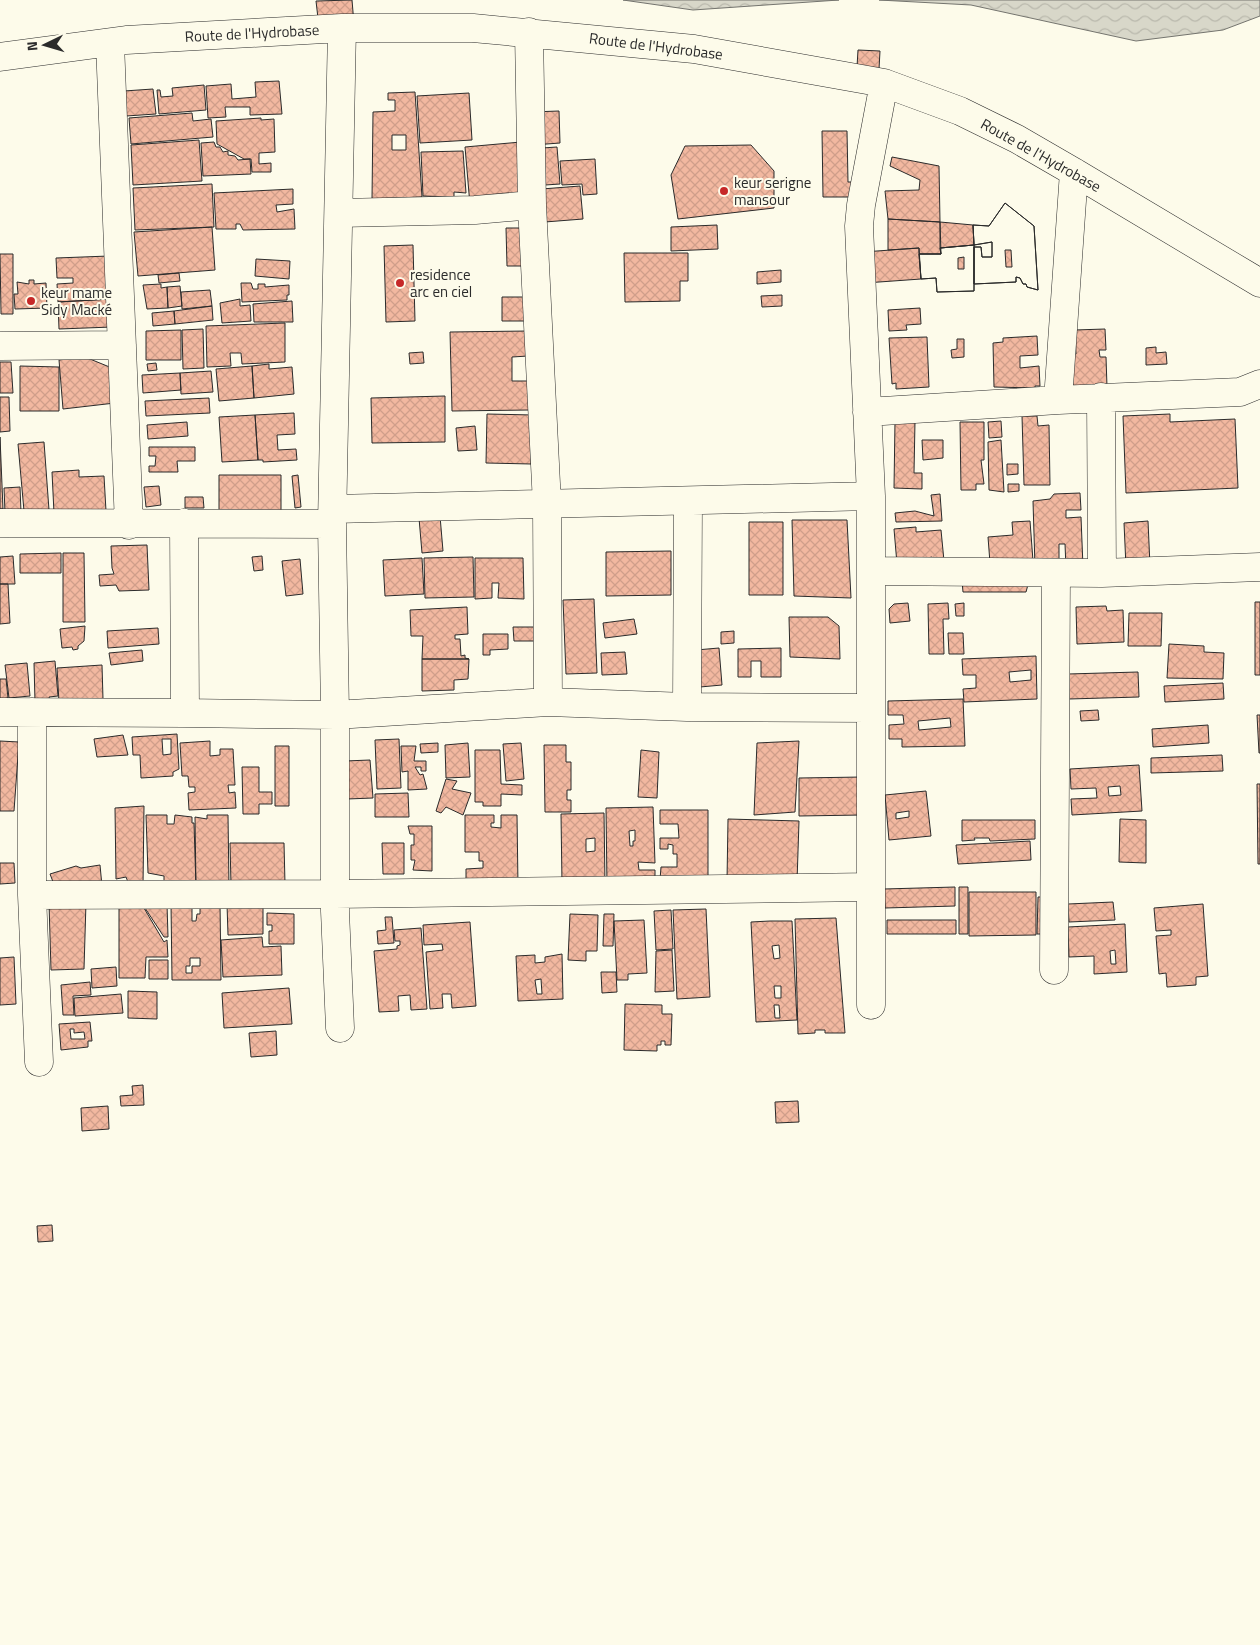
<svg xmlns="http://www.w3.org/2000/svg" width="1260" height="1645" font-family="'Titillium Web',sans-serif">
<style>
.water{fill:url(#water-waves);stroke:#74746e}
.building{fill:url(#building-cross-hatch);stroke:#2b2b2b;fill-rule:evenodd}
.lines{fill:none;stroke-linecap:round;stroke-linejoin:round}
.minor-casing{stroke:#2b2b2b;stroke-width:29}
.minor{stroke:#fdfbea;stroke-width:28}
.poi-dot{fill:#c62828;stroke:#fdfbea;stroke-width:2}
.labels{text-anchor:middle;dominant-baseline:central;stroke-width:4;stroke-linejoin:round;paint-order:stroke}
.street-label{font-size:15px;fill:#2b2b2b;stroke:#fdfbea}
.poi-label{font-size:15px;fill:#2b2b2b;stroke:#fdfbea;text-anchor:start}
</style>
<defs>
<pattern id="water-waves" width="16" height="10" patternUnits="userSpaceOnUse" patternTransform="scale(1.25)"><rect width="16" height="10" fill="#d8d7c9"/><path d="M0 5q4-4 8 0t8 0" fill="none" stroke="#bab9ad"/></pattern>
<pattern id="building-cross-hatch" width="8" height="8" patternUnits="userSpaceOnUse" patternTransform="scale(1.25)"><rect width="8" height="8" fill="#f2b8a0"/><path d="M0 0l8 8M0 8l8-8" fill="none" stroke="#d09e8a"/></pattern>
</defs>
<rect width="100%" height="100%" fill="#fdfbea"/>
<path class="water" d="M623,0H839L693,10Z
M879,0H1260V16L1223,30L1136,41L971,5Z"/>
<path class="building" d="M352,0L354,24L319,27L316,1Z
M858,50L880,51L879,69L857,67Z
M279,81L282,114L250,115V107H225L226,117L208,118L206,86L231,84L232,99L256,97L255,82Z
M204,85L206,110L159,114L157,90H160L161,97L173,96L172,88Z
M153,89L156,114L126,116L124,91Z
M415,92L422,197L372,199L373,112L395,111V100H388V93ZM392,135H406V150H392Z
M469,93L472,140L420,143L417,96Z
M559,111L560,143L533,145L531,112Z
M192,113L193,121L211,119L213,137L131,144L129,118Z
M261,118V120L274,119L275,152L259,153V164L271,163V172H252L251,159H244L217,144L216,121Z
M822,131H847L848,182H853V197H823Z
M199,140L202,181L133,185L131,145Z
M214,142L216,147H220L223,152L228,151V155L235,156L238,160L250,159L251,174L203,176L201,143Z
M521,142L526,200L470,205L465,147Z
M751,145L774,171V208L678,219L671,175L685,146Z
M557,147L560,184L530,186L527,149Z
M463,151L466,193L454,192V197L423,196L421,152Z
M892,157L939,166L940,222L888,219L885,191L919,190L920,180L890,166Z
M595,159L597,194L583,195L582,184L562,185L560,161Z
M212,184L214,227L135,230L133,188Z
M580,186L583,219L532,223L529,190Z
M293,189V204L276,205L277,212L294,209L295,229L243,230L240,224H236V229H216L214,193Z
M1005,203L1034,226L1038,290L1027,287L1026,284H1023L1020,278L1016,277V282L974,284V247H981L982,257H992V242L974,245L973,225L989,226ZM1005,250H1011L1012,267H1006Z
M1005,203L1034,226L1038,290L1027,287L1026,284H1023L1020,278L1016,277V282L974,284V247H981L982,257H992V242L974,245L973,225L989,226Z
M888,219L940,222L941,254H919V248L888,250Z
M940,222L973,225L974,245L940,248Z
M717,225L718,249L671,251V227Z
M212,227L215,270L138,276L134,232Z
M506,228H526V266H507Z
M413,245L415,321L386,322L384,246Z
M974,245V291L937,292L936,278L921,279L919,254H941L940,248ZM964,257V269H958V258Z
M974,245V291L937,292L936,278L921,279L919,254H941L940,248Z
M919,248L921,279L865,283L863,252Z
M624,253H688V281H680V301L625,302Z
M0,254H13V314H1Z
M109,256L111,299L58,302L57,284L73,283V278H57L56,258Z
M256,259L290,261L289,279L255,276Z
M781,270V282L757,284V272Z
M179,273L180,281L159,283L158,275Z
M29,280H34V284L46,283L47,308L15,309L14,294H18L17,282L29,284Z
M241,283H251L253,289H258V284H265V287L289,285V295H287V300L242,302Z
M161,284V288L167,287L168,308L147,309L143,285Z
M180,286L182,306L168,308L167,287Z
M210,290L212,306L182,309L181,292Z
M782,295V306L762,307L761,296Z
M502,297H526V321H502Z
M111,299L112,327L59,329L58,302Z
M240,299V306L250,305L251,321L222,323L220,303Z
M292,301L293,322H254L253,304Z
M212,306L213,320L175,324L174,311Z
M920,308L921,324L906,325L907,330L889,331L888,310Z
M174,311L175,324L153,326L152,313Z
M285,323V362L242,364L241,353H230L231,366L207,367L206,326Z
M203,329L204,368L183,369L182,330Z
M1105,329L1106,350H1099L1100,357H1106L1107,387L1065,389L1064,355L1076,354L1075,330Z
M181,330V360H146V331Z
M528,331V356L512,357V381H529V410L452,411L450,332Z
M1037,336L1038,355L1020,356V368L1039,366L1040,386H1035V388L994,387L993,343L1003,342V338Z
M927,337L929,387L896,389V383L892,384L889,338Z
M957,339H964V357L952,358L951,350L957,349Z
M1156,347V353L1166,352L1167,364L1146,365V348Z
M423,352L424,363L410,364L409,353Z
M85,357L112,368L115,403L63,409L59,360Z
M0,362H11L13,393H0Z
M156,363L157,370L148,371L147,364Z
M269,364V369L292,367L294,394L254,398L252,366Z
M20,366L59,367V411H20Z
M252,366L254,398L219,401L216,369Z
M211,371L213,392L181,394L180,373Z
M180,373L181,390L143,393L142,375Z
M445,396V442L372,443L371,398Z
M0,397H9L10,431L0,432Z
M209,398L210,413L146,416L145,401Z
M294,413L295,434L277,435L278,450L296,449L297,460L263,462V460H258L255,415Z
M487,414L533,415L531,464L486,463Z
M1170,414V422L1235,419L1238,488L1126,493L1123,416Z
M255,415L258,460L222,462L219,417Z
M1022,416H1037L1038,426L1049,425L1050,485H1024Z
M895,421H915L914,473H922V489L894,488Z
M1001,421L1002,437L989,438L988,422Z
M187,422L188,436L148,439L147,425Z
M960,422H984V460H981L984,484H976V490H961Z
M475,426L477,450L458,451L456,428Z
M0,437L3,509H0Z
M922,440H943V458L923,460Z
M1001,440L1004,492L989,490L988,442Z
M44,442L49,510L24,511L18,444Z
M149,447H195V461H177L178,472H149V466H155L156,456H149Z
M1007,464H1018V474L1007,475Z
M79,470V477L104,476L106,511L54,513L52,472Z
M219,475H281V513H219Z
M298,475L301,507L295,508L292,476Z
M1008,484H1019V491L1008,492Z
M159,486L161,505L146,507L144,487Z
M20,487L21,512H5L4,488Z
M1080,493L1081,510H1066V518L1081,517L1083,567L1066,568L1065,544H1059V566L1035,567L1033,501L1050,499L1054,494Z
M940,494L942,521L896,522L895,513L915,511L934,516L931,495Z
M185,497H203L204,508H185Z
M440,516L443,551L422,553L419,518Z
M792,520H847L851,598L794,596Z
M1030,521L1033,561L990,563L988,537L1013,535L1012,522Z
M1148,521L1150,566L1126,567L1124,523Z
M749,522H783V595H749Z
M916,527V532L941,530L944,561L932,562V557L897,564L894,529Z
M147,545L149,590L119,591L116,585L100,586L99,575L114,574L112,568L111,546Z
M671,551V595L606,596V552Z
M61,553V573H20V554Z
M63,553H84L85,622H63Z
M13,556L15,584H0V557Z
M262,556L263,570L254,571L252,557Z
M473,557L474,597L425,598L424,558Z
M422,558L424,594L385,596L383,560Z
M475,558H523L524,599L498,598L499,583H492V598L475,599Z
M300,559L303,594L286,596L282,561Z
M962,581H1029L1026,592H963Z
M0,584H8L10,623L0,624Z
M594,599L597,673L566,674L563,600Z
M1255,602H1260V675H1255Z
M908,603L910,621L890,623L889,609L894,604Z
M948,603L949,619H943L944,654H929L928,604Z
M964,603V616H956L955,604Z
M1106,606L1107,611L1123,610L1124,642L1077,644L1076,607Z
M467,607L468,634L455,635V639H460L461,656L465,655V658L469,659H422L423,636H411L410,610Z
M1129,613H1162L1161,646H1128Z
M789,617H828L839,626L840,659L790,657Z
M634,619L637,634L605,638L603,623Z
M85,626L84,641L78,646V649L73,650L72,647L62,648L60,629Z
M513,627H535V641H514Z
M158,628L159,644L108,648L107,631Z
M734,631V643L721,644V632Z
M948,633H963L964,654H949Z
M483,634H508V649L490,650V655H483Z
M1169,644L1204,646V652L1224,653L1223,679L1167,678Z
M719,648L722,685L700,687L696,650Z
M781,648V677H761V661H751V677H738V649Z
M142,650L143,661L111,665L109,653Z
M625,652L627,674L602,675L601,653Z
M1036,656L1037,699L964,702L963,689L976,688V675H963L962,659ZM1031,670V680L1010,682L1009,672Z
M422,659H469L468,679L454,680V690L422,691Z
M55,661L58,696L49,697L50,701L35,702L34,663Z
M27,663L30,696L9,698L5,665Z
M102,665L103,699L59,702L57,668Z
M1138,672L1139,697L1069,699L1068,674Z
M0,679H6L8,698L0,699Z
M1223,683L1224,699L1165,702L1164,686Z
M963,699L965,746L902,747V739H889V725L904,724L903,715H888V701ZM950,718L951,727L919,730L918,721Z
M1098,710L1099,720L1081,721L1080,711Z
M1257,715H1260V753H1259Z
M1208,725L1209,743L1153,747L1152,729Z
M177,734L179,769L173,772V776L141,778L140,755H133L132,737ZM162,739H171V754L163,755Z
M123,735L128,755L97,757L94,739Z
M399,739L401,788L377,789L375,740Z
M0,741L19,742L14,811H0Z
M210,741V756L220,755V749H233L235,785H228L229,793L235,792L236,808L189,810L188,793L195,792V787H189L188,776H182L180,743Z
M799,741L795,812L754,815L757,743Z
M438,743V752L421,753L420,744Z
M468,743L470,777L446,778L445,745Z
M521,743L524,779L506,781L503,744Z
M544,745H566V762H571V790H567V800H571V812H545Z
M275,746H289V806H275Z
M401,746H416L414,761H426V771H421V767H415L420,775L423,774L427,789L408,790V771L402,772Z
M475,750H500L501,784L522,785V795L501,794V806H483V802H475Z
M641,750L659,752L657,798L638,797Z
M1222,755L1223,771L1151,773V758Z
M370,760L373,798L347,799L345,761Z
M1139,765L1142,811L1072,815L1071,799L1097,798L1096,788L1071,789L1070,769ZM1120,786L1121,795L1109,796L1108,787Z
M242,767H259V792H272V804H259V814H243Z
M862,777V815L799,816V778Z
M446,779L457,781L452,789L471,793L463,815L446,807L441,813L436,811Z
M1257,784H1260V864H1258Z
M926,791L931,836L889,840L885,795ZM909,811V817L896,819V813Z
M408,793L409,817H375V794Z
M144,806L143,886L128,882L126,877L116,879L115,808Z
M653,807L655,863L638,862L639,870H655V885L607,886L606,808ZM635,830V841H633V846H630L629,831Z
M660,810H708V880H660L661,867H677V854H673V845L668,844V849H660V838H679L678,824H660Z
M604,813L605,884H562L561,814ZM595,838V851L586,852V839Z
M146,815H167V824H174L175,815L192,817V823H194L196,888L164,883V876L148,873Z
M207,815H228L229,887L196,888L195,817L207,819Z
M465,815H494V823H491V827L501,828V815H517L518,886L466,887V869L483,868V861H479V852H465Z
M728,819L799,821L797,882L727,881Z
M1120,819L1146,820V863L1119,862Z
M962,820H1035V839L990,841L989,838H974L975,840L962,841Z
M408,826H432V871L413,870L415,860H411V845H414V834H410Z
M1030,841L1031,860L958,864L956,845Z
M230,843H284L285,884L231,885Z
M382,843H404V874H383Z
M0,863H14L15,883L0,884Z
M100,865L102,886L55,887L50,874L76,866L81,868Z
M955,887V906L885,908L884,889Z
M959,887H968V934H959Z
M969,892H1036V935L969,936Z
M1038,897H1048V934H1037Z
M119,901L141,903L164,942L167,940L168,957H146L145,978H119Z
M86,902L84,969L51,970L49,903Z
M1113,902L1115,920L1069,922L1068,904Z
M200,903H220L221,980H172L171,904H192V921H196L197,914H200ZM190,958H200V966H192V973H186V966H190Z
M263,903V934L228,935L227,904Z
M167,904L168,937H164L145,908Z
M1203,904L1208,976L1196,977V985L1167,987L1166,973L1159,974L1156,936L1171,935V930L1156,931L1154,908Z
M706,909L710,997L677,999L673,910Z
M671,910L673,949L656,950L654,911Z
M267,913L294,914V944H269V931H272V925H267Z
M570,914L598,915L597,951H586V961L568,960Z
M604,914H614L613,946H603Z
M385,917H392L394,943L378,944L377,931L386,930Z
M836,918L845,1033H825V1030H815V1033L798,1034L795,919Z
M644,920L647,973L628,974V980H617L614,921Z
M887,920H956V934H887Z
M770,921H792L797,1020L756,1022L751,922ZM779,945L780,958L774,959L772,946ZM774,986H781V998H775ZM774,1005H779L780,1018H775Z
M470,922L476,1006L452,1008L451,994H442L443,1008L430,1009L426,952L443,950L442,944L424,945L423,925Z
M1125,924L1127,972L1094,974V956L1069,957L1068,927ZM1115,950L1116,964H1111L1110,951Z
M421,928L427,1009L411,1010L410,995L398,996L399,1011L379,1012L374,951L397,949V946L400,945V941H395L394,930Z
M262,937L263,947L281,946L282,975L223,977L221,940Z
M672,950L674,991L655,992L656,951Z
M562,954L563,999L518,1001L516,956L535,955V963L545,962V957ZM541,979L542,994H537L535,980Z
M14,957L16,1004L0,1005V958Z
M149,960H168V979H149Z
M116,967L117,986L92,988L91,969Z
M601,972H616L617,992L602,993Z
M90,982L91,995L73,996L74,1015H63L61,985Z
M289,988L292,1024L224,1028L222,993Z
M128,991L157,992V1019L128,1018Z
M121,994L123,1013L75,1016L74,998Z
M625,1004L662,1005V1014H672L671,1045H665V1041H661V1045H657V1051L624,1050Z
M90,1022L92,1041H88V1047L61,1050L59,1024ZM70,1029H74V1033L84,1032L85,1039H71Z
M276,1031L277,1055L251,1057L249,1033Z
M143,1085L144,1105L121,1106L120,1096L133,1095L132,1086Z
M798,1101L799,1122L776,1123L775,1102Z
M108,1106L109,1129L82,1131L81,1108Z
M52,1225L53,1241L38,1242L37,1226Z"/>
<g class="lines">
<defs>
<path id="minor" d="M529,32L532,205L547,504L548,702
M110,43L129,525
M0,57L126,40L342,28H473L694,49L884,83L960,111L1017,139L1074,172L1260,283
M339,213L475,210L532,205
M0,346L122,345
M1101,397L1102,573
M1058,400L1074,172
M867,412L1058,400L1240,392L1260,384
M333,509L871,496
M0,523L332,524
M184,523L185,713L335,715L548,702L687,707L869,708
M871,571L1102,573L1260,567
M687,707L688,501
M0,712L185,713
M32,712V895L39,1062
M32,895L335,894L871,887
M1054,970L1056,573
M871,1005V496L859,226L861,205L884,83
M340,1028L335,911V715L332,524L342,28"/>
</defs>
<use href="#minor" class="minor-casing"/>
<use href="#minor" class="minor"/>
</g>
<g class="poi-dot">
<circle cx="724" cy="191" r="5"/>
<circle cx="400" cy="283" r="5"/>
<circle cx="31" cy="301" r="5"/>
</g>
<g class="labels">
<g class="street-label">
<text transform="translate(252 33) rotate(-3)">Route de l'Hydrobase</text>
<text transform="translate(656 46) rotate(7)">Route de l'Hydrobase</text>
<text transform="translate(1041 155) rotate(29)">Route de l'Hydrobase</text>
</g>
<g class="poi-label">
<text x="734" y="182">keur serigne<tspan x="734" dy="17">mansour</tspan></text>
<text x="410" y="274">residence<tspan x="410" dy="17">arc en ciel</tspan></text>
<text x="41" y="292">keur mame<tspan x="41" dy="17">Sidy Macké</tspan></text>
</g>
</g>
<g transform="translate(45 45) rotate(265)" stroke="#fdfbea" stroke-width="4" paint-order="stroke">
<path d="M0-4L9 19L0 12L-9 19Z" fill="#2b2b2b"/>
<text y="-8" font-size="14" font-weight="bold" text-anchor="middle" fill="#2b2b2b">N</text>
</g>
</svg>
